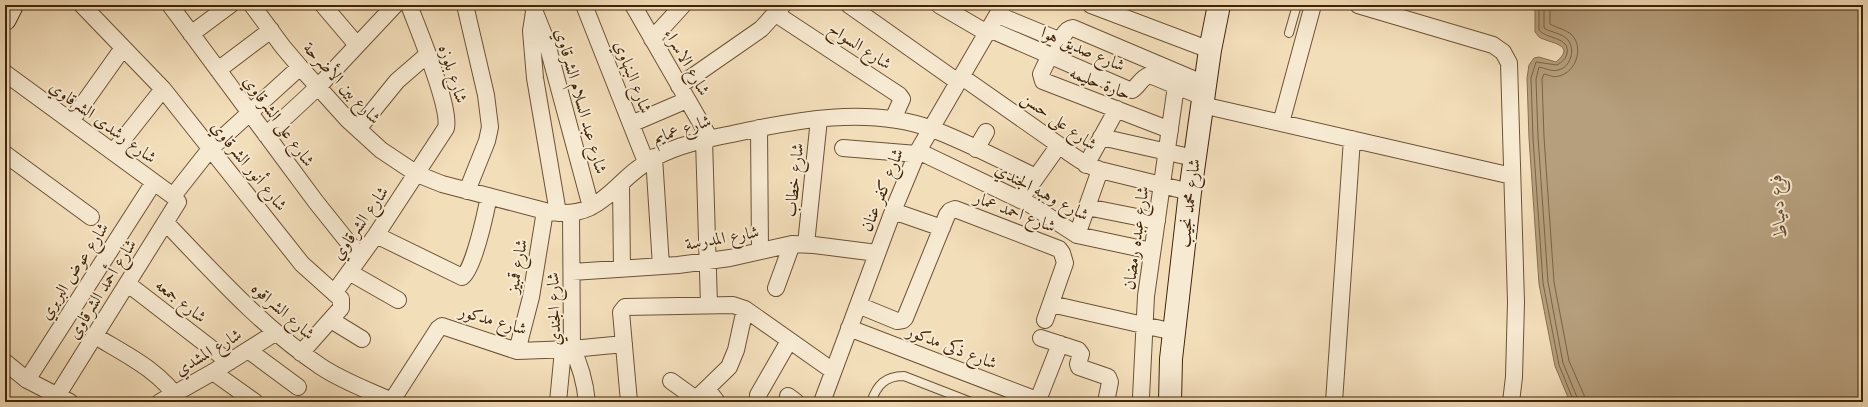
<svg xmlns="http://www.w3.org/2000/svg" width="1868" height="407" font-family="Cardo,Amiri,serif">
<style>
.water{fill:#b69f7d;stroke:#876e4e}
.lines{fill:none;stroke-linecap:round;stroke-linejoin:round}
.shore{stroke:#7b6242;stroke-width:1}
.lane-casing{stroke:#6d5234;stroke-width:10}
.street-casing{stroke:#6d5234;stroke-width:18}
.secondary-casing{stroke:#402408;stroke-width:24}
.lane{stroke:#f7ead2;stroke-width:8}
.street{stroke:#f7ead2;stroke-width:16}
.secondary{stroke:#f7ead2;stroke-width:22}
.labels{text-anchor:middle;dominant-baseline:central;stroke-width:4;stroke-linejoin:round;paint-order:stroke}
.street-label{font-size:17px;fill:#402408;stroke:#f7ead2}
.water-label{font-size:18px;font-style:italic;fill:#63492b;stroke:#f7ead2}
</style>
<rect width="100%" height="100%" fill="#f3deba"/>
<filter id="stains"><feTurbulence type="fractalNoise" baseFrequency=".005" numOctaves="4"/><feColorMatrix values="0 0 0 0 .2 0 0 0 0 .09 0 0 0 0 .02 0 0 0 .5 -.17"/></filter>
<radialGradient id="worn" r=".72"><stop offset=".6" stop-color="#630" stop-opacity="0"/><stop offset="1" stop-color="#630" stop-opacity=".3"/></radialGradient>
<path class="water" d="M1535,5H1863V402H1570L1555,366L1539,284L1529,138L1527,78L1529,65L1534,58L1539,57L1556,62C1578,44 1548,43 1539,37C1538,36 1537,34 1535,32Z"/>
<g class="lines">
<path class="shore" d="M1539,5V30C1546,39 1570,37 1567,53C1566,59 1562,62 1557,65L1536,62L1531,78L1533,138L1543,283L1559,365L1574,402
M1544,5V28C1552,33 1562,33 1568,40C1576,50 1570,68 1558,70C1552,72 1545,68 1539,67L1536,79L1538,137L1548,282L1563,363L1579,402
M1550,5V24C1557,28 1565,29 1572,35C1584,48 1576,72 1559,76C1554,78 1549,75 1544,74L1542,79L1544,137L1554,282L1569,361L1584,395L1585,402"/>
<defs>
<path id="lane" d="M1289,33L1297,5
M871,402C877,385 885,376 904,376L971,402"/>
<path id="street" d="M82,5L163,89L302,264L341,299V308L301,353
M170,5L316,202L360,257
M252,5L283,47L300,67L347,119L381,150L417,174L442,184L545,211C603,223 612,180 654,158C677,145 706,139 732,134C795,120 869,106 932,129C967,142 1002,161 1036,177
M323,5L357,45
M465,5L486,95L490,127L487,141L467,191
M532,5L546,40L591,207
M584,5L646,162
M633,5L710,139
M849,5L958,82
M939,5L987,33
M1091,5L1210,50
M1358,5L1493,45L1503,52L1509,63L1516,302L1514,377L1511,402
M534,12L531,31L535,78L558,213
M776,14L899,95L902,99L893,119
M998,15L1061,41
M989,29L1127,89L1132,90C1139,86 1141,77 1150,75L1203,97
M191,34L230,5
M652,39L683,5
M1050,55L1041,74L1043,81L1170,130
M1056,57C1059,48 1062,29 1073,28L1205,84
M218,70L271,30
M5,73L173,196L178,202L57,396
M962,77L1059,145C1072,156 1084,164 1100,170L1190,192
M679,86L761,29L783,5
M1202,105L1512,176
M71,121L123,48
M1281,123L1313,5
M631,124L687,100
M759,128L760,251
M358,129L397,81L427,55
M266,135L318,87L395,5
M1101,137L1194,158
M704,140L709,305
M843,148L917,154
M976,149L986,132
M918,151L1031,205L1077,235L1152,251
M113,152L163,89
M5,154L91,217
M654,157L661,266
M1086,165L1117,109
M621,185L622,269
M173,196L210,149L300,67
M1020,200L1059,145
M1087,207L1157,221
M893,211L942,228
M571,213L572,349C581,366 585,383 587,402
M166,223C215,274 262,327 320,366C342,381 370,391 394,402
M376,235L462,277C474,270 486,211 489,196
M1077,235L1100,170
M806,244L819,119
M349,272L398,300
M572,272L678,265L730,258L792,244L814,245L877,253
M128,284L229,362
M776,288L792,244
M334,293L376,235L446,128C451,107 418,29 409,5
M1051,304L1174,332
M858,305L897,321L903,320L905,318L947,215L950,211L955,209L1059,249L1062,253L1065,263L1045,320
M331,320L362,339
M849,328L1042,402
M95,336C125,354 161,371 180,402
M1041,338L1078,350L1081,354L1078,364L1079,367L1108,377L1110,382L1106,402
M248,350L298,387
M517,351L531,297L545,211
M5,362L27,380L70,402
M213,372L255,402
M27,380L154,182
M671,381L696,399
M707,389L717,402
M758,395L789,341
M788,396L796,402
M1141,397L1146,296L1176,86
M1038,400L1060,344
M160,402L213,372L275,333
M391,402L438,329L442,326L517,351L572,349L624,344
M558,402L563,350
M629,402L621,312L625,307L733,305L745,309L833,371
M693,402L729,367L736,350L745,309
M822,402L893,211L918,151L1003,5
M1334,402L1352,139"/>
<path id="secondary" d="M5,19L12,5
M1170,402L1171,359L1190,192L1210,50L1219,5"/>
</defs>
<use href="#lane" class="lane-casing"/>
<use href="#street" class="street-casing"/>
<use href="#secondary" class="secondary-casing"/>
<use href="#lane" class="lane"/>
<use href="#street" class="street"/>
<use href="#secondary" class="secondary"/>
</g>
<g class="labels">
<g class="street-label">
<text transform="translate(860 46) rotate(33)">شارع السواح</text>
<text transform="translate(1083 49) rotate(23)">شارع صديق هوا</text>
<text transform="translate(687 62) rotate(60)">شارع الاسراء</text>
<text transform="translate(453 74) rotate(72)">شارع بلوزه</text>
<text transform="translate(633 77) rotate(69)">شارع البنهاوي</text>
<text transform="translate(342 83) rotate(47)">شارع بين الأضرحة</text>
<text transform="translate(1100 83) rotate(21)">حارة حليمه</text>
<text transform="translate(581 101) rotate(74)">شارع عبد السلام الشرقاوي</text>
<text transform="translate(279 121) rotate(54)">شارع على الشرقاوي</text>
<text transform="translate(1059 121) rotate(35)">شارع على حسن</text>
<text transform="translate(103 122) rotate(36)">شارع رشدى الشرقاوي</text>
<text transform="translate(682 129) rotate(-18)">شارع عمايم</text>
<text transform="translate(249 166) rotate(51)">شارع أنور الشرقاوي</text>
<text transform="translate(794 180) rotate(-84)">شارع خطاب</text>
<text transform="translate(882 190) rotate(-68)">شارع كفر عنان</text>
<text transform="translate(1042 192) rotate(28)">شارع وهبه الجندي</text>
<text transform="translate(1189 203) rotate(-83)">شارع محمد نجيب</text>
<text transform="translate(1015 212) rotate(21)">شارع احمد عمار</text>
<text transform="translate(360 223) rotate(-55)">شارع الشرقاوي</text>
<text transform="translate(722 238) rotate(-10)">شارع المدرسة</text>
<text transform="translate(1136 238) rotate(-82)">شارع عبده رمضان</text>
<text transform="translate(517 266) rotate(-80)">شارع قمبيز</text>
<text transform="translate(74 271) rotate(-57)">شارع عوض البربري</text>
<text transform="translate(102 289) rotate(-58)">شارع أحمد الشرقاوى</text>
<text transform="translate(181 301) rotate(38)">شارع جمعه</text>
<text transform="translate(554 309) rotate(-92)">شارع الجندي</text>
<text transform="translate(283 311) rotate(41)">شارع الشراقوه</text>
<text transform="translate(493 320) rotate(16)">شارع مدكور</text>
<text transform="translate(952 347) rotate(21)">شارع ذكى مدكور</text>
<text transform="translate(208 352) rotate(-31)">شارع المشدي</text>
</g>
<g class="water-label">
<text transform="translate(1778 206) rotate(-95)">فرع دمياط</text>
</g>
</g>
<rect width="1868" height="407" fill="none" stroke="#f3deba" stroke-width="20"/>
<rect x="6" y="6" width="1856" height="395" fill="none" stroke="#402408" stroke-width="2"/>
<rect x="10" y="10" width="1848" height="387" fill="none" stroke="#402408"/>
<rect width="100%" height="100%" filter="url(#stains)"/>
<rect width="100%" height="100%" fill="url(#worn)"/>
</svg>
